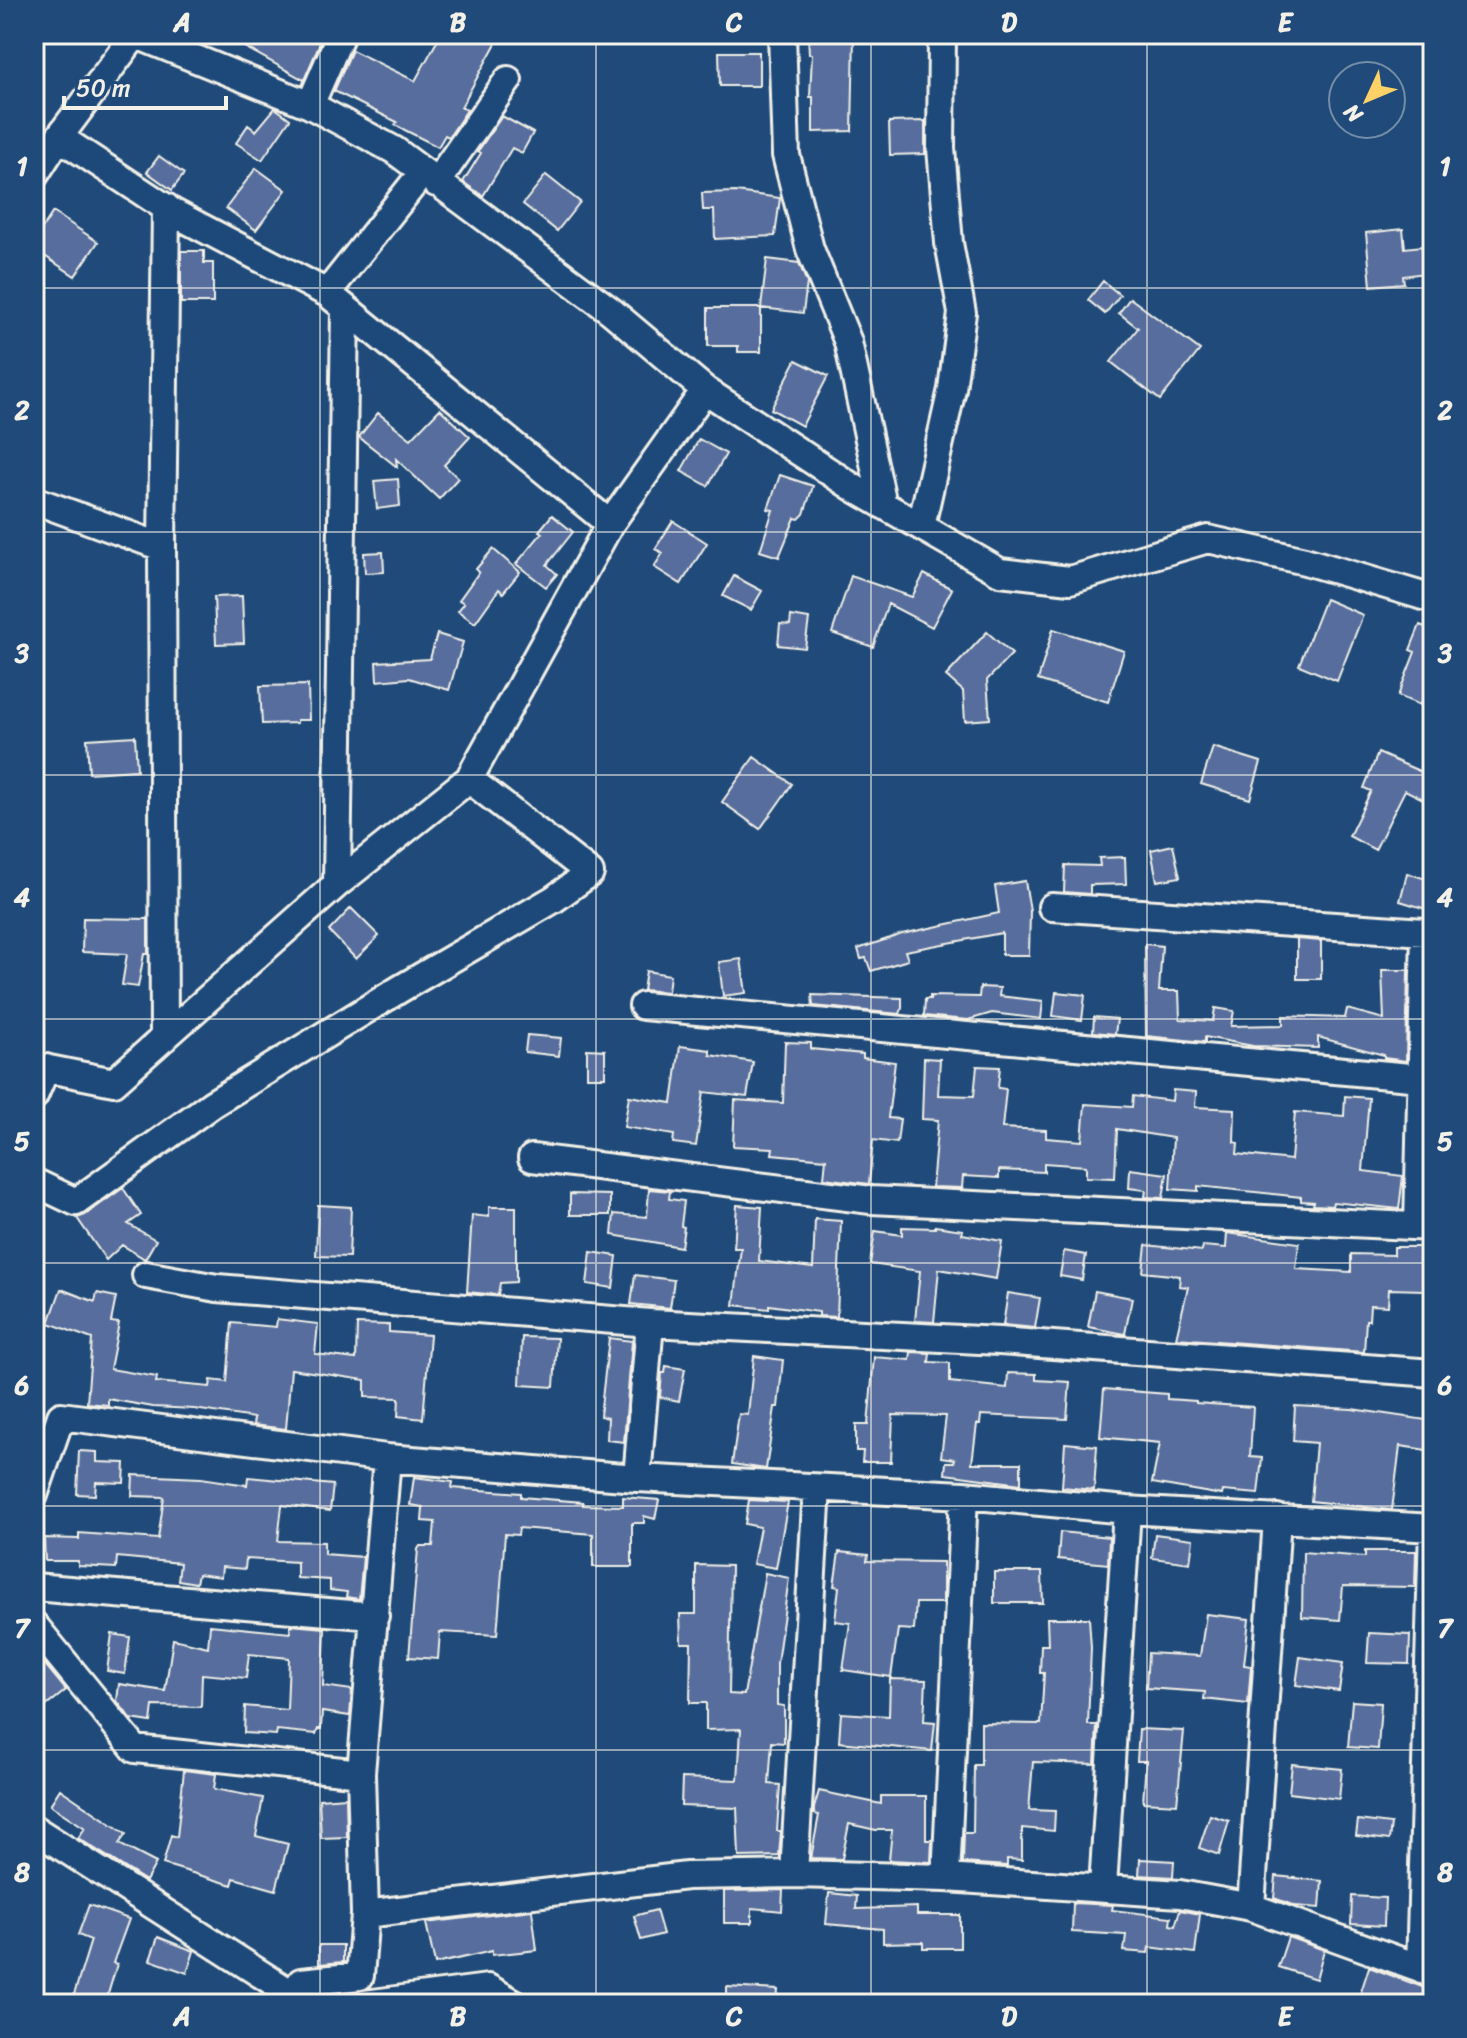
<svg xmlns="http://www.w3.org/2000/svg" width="1467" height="2038" font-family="Sriracha,sans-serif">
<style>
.building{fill:#566d9d;stroke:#f4f1e8;stroke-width:2}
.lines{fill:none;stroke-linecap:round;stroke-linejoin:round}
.minor-casing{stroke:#f4f1e8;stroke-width:32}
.minor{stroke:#1f4a7a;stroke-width:26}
.grid{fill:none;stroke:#f4f1e8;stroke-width:2;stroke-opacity:0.55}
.neatline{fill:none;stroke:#f4f1e8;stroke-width:3}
.grid-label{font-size:26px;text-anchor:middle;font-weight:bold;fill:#f4f1e8}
</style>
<rect width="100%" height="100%" fill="#1f4a7a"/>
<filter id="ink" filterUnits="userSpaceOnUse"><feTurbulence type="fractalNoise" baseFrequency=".0125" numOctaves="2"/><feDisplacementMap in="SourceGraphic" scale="16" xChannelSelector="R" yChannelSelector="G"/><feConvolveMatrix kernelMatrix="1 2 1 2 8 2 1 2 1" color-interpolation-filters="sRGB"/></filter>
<g filter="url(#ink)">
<path class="building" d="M250,34H324L304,80L243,46Z
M441,34H501L461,107L467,110L449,137L445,135L438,147L395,125L397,122L334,91L352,50L415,81Z
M808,34H854L852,131L813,132V97H810L812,54H809Z
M719,52H759V86H720Z
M275,108L290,119L262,160L236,143L248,125L256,131Z
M502,116L533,133L522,153L512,148L483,196L463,182L481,153L478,151Z
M925,121V154L890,155L889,122Z
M159,156L184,174L172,190L147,172Z
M256,168L286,190L256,230L226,208Z
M546,175L580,202L557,231L523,204Z
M736,192L780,198L775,236L715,239L714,210H703L702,193Z
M53,212L98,242L75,276L34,249V241Z
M1403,229L1405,248L1422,246L1425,273L1403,276L1404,283L1371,286L1366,233Z
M181,251H204V263H213V303H181Z
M767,259L799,263L807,283L803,313L761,308Z
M1103,281L1120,295L1105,314L1088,300Z
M1130,298L1200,350L1160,400L1111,362L1138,328L1119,313Z
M708,308H761V352H738V346H708Z
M796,360L828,376L802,426L771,409Z
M440,409L470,437L444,465L458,478L439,499L396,459L397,467L359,437L378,413L411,439Z
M699,439L726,454L708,486L681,471Z
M780,475L813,486L804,514L799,519L795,518L779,557L760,551L773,510L768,509Z
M398,479L400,506L377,509L374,481Z
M552,515L573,532L547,565L557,574L546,587L516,564L542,533L539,531Z
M673,521L707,543L681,584L654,567L663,553L655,549Z
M493,549L520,572L503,593L499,589L475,623L458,611L464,603L459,600L479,572L476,569Z
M383,552L384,572L365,573L364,553Z
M924,574L952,589L932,627L888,604L873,647L832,633L851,576L912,597Z
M734,576L762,591L751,610L723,596Z
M242,596L244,643L216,644L214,597Z
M1325,599L1363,615L1337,681L1299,665Z
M1430,614L1433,615V673L1420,705L1398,696L1415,652L1410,650L1420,625L1425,627Z
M791,616L809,619L805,648L778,645L780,624L790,625Z
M1053,629L1124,651L1108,702L1038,680Z
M987,632L1012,654L987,680L990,719L965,721L963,691L946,676Z
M437,634L463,642L449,690L409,678L377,681L376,662L430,659Z
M308,685L309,720H297V723L262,724L260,686Z
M135,736L137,770L89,773L87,739Z
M1213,747L1261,762L1250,799L1201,784Z
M1378,753L1433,777V804L1405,790L1375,850L1349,836L1371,791L1364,788Z
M754,757L792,784L760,829L722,802Z
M1173,845L1180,877L1157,881L1151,850Z
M1125,857L1126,884L1090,885V894L1064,892L1065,865L1100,866L1099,858Z
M1407,873L1433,881L1426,909L1400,901Z
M1025,881L1030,911L1029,955H1002V933L905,951L908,960L871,971L866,958L861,959L858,949L902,934L999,913L995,886Z
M351,908L379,936L356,959L329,931Z
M83,918L148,919V954H144L138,987L122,985L127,954L82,952Z
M1297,939L1321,941V979H1297Z
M1145,944L1162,946L1159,991H1179L1180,1019L1213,1021L1215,1008L1234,1011L1231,1026L1283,1025V1016L1345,1018L1347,1009L1384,1019L1382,970H1408L1406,1061L1384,1058V1055L1318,1037V1048L1253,1046L1205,1037V1042L1146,1036Z
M741,959L746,993L723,996L719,962Z
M646,971L670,975L668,992L643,990Z
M980,987L1000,988L999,996L1043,1001L1041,1019L992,1013L968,1020L924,1016L925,999H930V996L979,997Z
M1056,992L1085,995L1082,1020L1053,1016Z
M812,995L902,998V1008L900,1014L813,1006Z
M1094,1017L1117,1019L1115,1034L1093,1032Z
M527,1035L561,1038L559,1056L525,1052Z
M785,1042L811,1043V1049L863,1054V1058L895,1062L888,1118L900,1119L897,1143L873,1140L869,1184L824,1178L826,1159L772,1154L773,1148L733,1146L735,1100L783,1103Z
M680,1046L710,1050V1055L753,1062L747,1097L704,1092L696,1146L673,1143L674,1135L624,1127L629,1096L672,1103Z
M587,1049L605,1050V1077H587Z
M924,1058L940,1059L938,1095L974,1096L977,1066L1000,1067L998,1088L1006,1089L1002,1128L1046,1130V1138L1082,1141L1085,1104L1132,1107L1133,1096L1172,1101L1173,1090L1196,1092L1195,1107L1235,1109L1234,1142L1238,1143L1237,1154L1291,1160L1295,1112L1344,1116L1345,1096L1369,1098L1363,1171L1403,1176L1399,1209L1333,1202L1332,1206L1313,1205L1314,1202L1301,1201V1197L1198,1186V1191L1170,1189L1173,1138L1117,1129L1115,1178L1086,1177V1166L1044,1163V1172L999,1170V1178L963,1176L962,1188L932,1187L938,1120L922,1119Z
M1130,1169L1167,1174L1163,1198L1145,1197L1146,1190L1129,1188Z
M123,1188L141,1215L128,1224L156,1240L145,1259L122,1245L106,1260L77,1218L85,1215Z
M649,1189L670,1191L669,1199L684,1201L681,1226L684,1227L681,1247L612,1235L614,1214L647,1217Z
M570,1194L610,1195V1215H570Z
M318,1205L351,1207L349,1257L316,1256Z
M737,1205L762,1207L759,1261L813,1268L815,1219L841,1221L837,1317L819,1316V1312L769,1305V1309L734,1305L741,1248H734Z
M489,1207H516V1282L500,1283L498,1295L467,1292L472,1215L489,1217Z
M935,1226L963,1230L962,1234L1002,1241L996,1279L939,1269L934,1322L915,1321L920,1271L870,1264L875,1231L902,1235V1227L935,1228Z
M1227,1233L1299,1243L1296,1269L1351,1272V1254L1394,1255V1247H1425L1424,1290L1389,1289L1388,1306L1370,1305L1369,1320H1366L1364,1352L1176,1338L1188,1287L1179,1286L1180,1276L1143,1272L1146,1245L1202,1251L1203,1246L1226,1248Z
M1064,1251L1086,1255L1082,1280L1060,1276Z
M591,1252L617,1256L613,1288L587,1284Z
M635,1275L674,1280L670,1308L631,1304Z
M61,1289L95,1302L97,1293L116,1297L111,1322L119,1323L110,1369L157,1377L156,1382L210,1387L211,1380L227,1382L232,1323L276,1327L277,1319L318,1324L315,1354L356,1359L357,1324L389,1325V1332L430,1335L423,1419L398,1416L399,1398L365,1397V1380L291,1369L286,1429L253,1425L254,1418L194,1409L153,1407L108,1399V1405L87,1403L92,1339L49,1323Z
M1095,1291L1132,1298L1125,1334L1088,1327Z
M1008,1293L1040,1298L1035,1328L1003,1325Z
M522,1337L557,1338L554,1387L520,1385Z
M609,1338L632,1341L624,1442L607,1440L608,1418L600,1416Z
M911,1352L930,1353L929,1362L950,1363V1382L1007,1388L1008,1373L1036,1374V1380L1070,1382L1067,1419L981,1415L980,1424H977L972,1463H1021V1484L945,1474L946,1462H954L955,1459L941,1457L946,1416L893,1415L891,1462H862L863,1451H856V1425H868L874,1357L910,1360Z
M754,1356L783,1360L778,1407H775L766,1469L732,1464L739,1414L748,1415Z
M666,1366L685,1369L679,1401L660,1397L662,1373H665Z
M1104,1389L1167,1394V1399L1196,1401V1403L1253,1407L1250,1457L1262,1458L1258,1494L1223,1491L1222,1495L1152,1483L1160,1443L1100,1437Z
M1295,1406L1352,1409L1433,1421V1451L1400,1446L1392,1510L1311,1501L1316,1443L1293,1441Z
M1065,1443L1097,1446L1094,1490L1062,1487Z
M79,1451L97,1452V1462L125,1463L124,1483L96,1482L95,1495L77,1494Z
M133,1475L201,1478L247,1485L248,1477L333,1485L330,1511L282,1505L278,1541L324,1542V1554L363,1557L359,1599L346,1597L347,1592L330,1590V1580L297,1578V1562L246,1559L245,1569L222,1567L221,1577L198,1574L196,1583L178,1580L180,1563L117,1557L116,1568L78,1566V1561H45L44,1538L79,1539V1533L158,1539L164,1497L132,1496Z
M414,1477L453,1482L452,1488L521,1493V1497L583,1502V1505L623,1506V1497L659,1500L655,1519L644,1516V1523H632V1567H593V1534L519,1528L518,1535L505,1534L497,1635L440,1632L438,1659L409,1657L418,1549L420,1546H433L435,1522L422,1521L423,1507L410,1505Z
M749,1500L788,1502L776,1568L753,1564L760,1527L745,1524Z
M1060,1532L1109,1537L1108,1564L1058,1559Z
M1155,1534L1193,1539L1190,1563L1152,1558Z
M1365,1551H1416L1415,1587L1343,1586L1340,1620L1302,1617L1303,1552L1365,1557Z
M839,1552L868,1555L867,1561L943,1562V1603H916L914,1630L898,1629L891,1677L843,1670L850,1623L835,1621L839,1587L834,1586Z
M696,1565L731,1566L729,1694L744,1695L765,1573L789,1578L777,1663V1705L784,1706V1743L772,1742L769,1784L780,1785L777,1831H781L779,1856L739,1857L737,1808L681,1806L682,1778L738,1780L741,1729L706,1730V1703H690L691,1643H681L680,1614H696Z
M994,1572H1042L1043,1603H994Z
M1206,1614L1249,1619L1244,1665L1251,1666L1248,1704L1204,1699L1205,1692L1146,1688L1148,1653L1200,1656Z
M1047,1618H1089L1091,1647L1088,1725H1097L1095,1764L1033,1762L1029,1810L1055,1811L1054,1831L1022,1828V1860L1007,1859V1866L963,1863L964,1833H973L974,1765H981V1723L1041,1724L1044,1673H1040L1041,1645H1048Z
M210,1625L290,1633V1625L325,1628L323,1686L352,1690L350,1716L322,1712L321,1729H318L316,1734L277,1730L276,1735L244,1733L245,1706L287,1710L289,1658L249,1654L246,1678L202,1674L201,1707L153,1706L151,1722L131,1719L117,1701L119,1684L165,1691L173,1639L208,1647Z
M1369,1633L1410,1635L1409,1664L1367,1663Z
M112,1634L130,1637L125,1674L107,1671Z
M34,1651L66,1690L34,1716Z
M1300,1657L1343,1663L1339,1691L1296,1685Z
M890,1679L926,1680L924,1721L935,1722L932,1751L839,1742L841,1713L889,1716Z
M1352,1701L1381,1703L1378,1749L1348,1747Z
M1139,1729L1184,1731L1177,1804L1143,1802L1146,1761H1137Z
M1292,1764L1342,1769L1339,1799L1289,1793Z
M184,1770L216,1774L214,1789L263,1798L256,1836L288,1844L276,1890L234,1878L232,1885L163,1864L171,1835L177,1837Z
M60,1789L126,1834L119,1844L156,1863L146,1881L78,1838L85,1828L50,1805Z
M819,1791L881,1804V1796H926V1840H932L931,1862L889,1860L892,1830H876L849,1824L842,1859L811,1858L819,1815L814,1814V1808Z
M346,1797L347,1837L321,1838L319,1799Z
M1210,1815L1229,1821L1219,1855L1199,1848Z
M1358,1820L1391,1824L1389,1840L1356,1836Z
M1140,1859L1174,1861L1173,1877L1139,1875Z
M1276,1876L1322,1881L1320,1908L1295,1906L1274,1898Z
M783,1890L782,1911L752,1908V1923H724V1891Z
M829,1893L857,1896L856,1909L917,1907V1915H960V1948H923V1942L883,1943V1929L826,1924Z
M1352,1896L1385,1898L1384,1926L1351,1924Z
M1073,1903L1113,1905L1112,1910L1171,1917L1170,1925L1175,1926L1180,1910L1200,1914L1195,1953L1149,1947L1148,1953L1124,1951L1126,1935L1072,1932Z
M89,1905L129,1919L113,1963L117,1964L105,2004H93L73,1998L91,1940L78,1935Z
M532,1910L537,1950L492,1955V1951L435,1964L426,1923Z
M656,1910L663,1934L641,1940L634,1916Z
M158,1937L194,1951L187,1973L150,1960Z
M1288,1937L1324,1950L1316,1979L1278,1967Z
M319,1945H343V1962L319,1964Z
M1369,1967L1433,1991V2004H1357Z
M727,1987L778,1990L777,2004H727Z"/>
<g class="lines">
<defs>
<path id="minor" d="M134,34L310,105L394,150L611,311L705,390L854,488L1000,572L1070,580L1208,539L1305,561L1433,599
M782,34L786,155L810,249L848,342L883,505
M310,105L341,34
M34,176L59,137L135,35
M436,183L508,80
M327,293L423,172
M34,500L162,547L166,207
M610,524L705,390
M921,526L952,389L962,313L949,243L941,148L942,34
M162,547L164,1038
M337,884L345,308
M1052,907L1425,932L1418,1226
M643,1006L1421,1078
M34,1066L114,1082L337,884L469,779L610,524L327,293L174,213L59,137
M34,1096L46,1068
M532,1158L871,1200L1433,1227
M34,1182L76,1202L212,1104L400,989L554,899L590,873L469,779
M146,1275L217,1288L650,1323L999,1341L1433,1373
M637,1478L650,1323
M34,1495L61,1416L387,1458L637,1478L964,1495L1127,1510L1433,1528L1420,1968
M34,1587L375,1616
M34,1625L135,1749L361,1773
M34,1829L292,1994
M794,1874L817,1488
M946,1878L964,1495
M1103,1887L1127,1510
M1251,1907L1277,1518
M365,1914L687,1876L794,1874L946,1878L1180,1894L1251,1907L1420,1968L1433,1975
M309,2004L292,1994L301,1982L360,1976L365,1914L361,1773L387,1458
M365,2004L488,1988L516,2004"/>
</defs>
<use href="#minor" class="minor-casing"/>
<use href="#minor" class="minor"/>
</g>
</g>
<path class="grid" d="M320,34V2004M596,34V2004M871,34V2004M1147,34V2004M34,288H1433M34,532H1433M34,775H1433M34,1019H1433M34,1263H1433M34,1506H1433M34,1750H1433"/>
<rect width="1467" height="2038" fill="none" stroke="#1f4a7a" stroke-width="88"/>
<g transform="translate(1367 100) rotate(226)"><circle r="38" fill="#1f4a7a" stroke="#748da6" stroke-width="2"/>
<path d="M0-6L14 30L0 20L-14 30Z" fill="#ffd166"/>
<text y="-12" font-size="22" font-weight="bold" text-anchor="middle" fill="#f4f1e8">N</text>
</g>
<path d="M64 96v12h162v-12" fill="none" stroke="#f4f1e8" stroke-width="4"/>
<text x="76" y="96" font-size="24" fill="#f4f1e8" stroke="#1f4a7a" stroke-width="6" paint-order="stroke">50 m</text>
<rect x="44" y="44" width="1379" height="1950" class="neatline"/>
<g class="grid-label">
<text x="182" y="31">A</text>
<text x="458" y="31">B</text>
<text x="734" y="31">C</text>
<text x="1009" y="31">D</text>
<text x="1285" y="31">E</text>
<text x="22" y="175">1</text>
<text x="1445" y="175">1</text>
<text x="22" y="419">2</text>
<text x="1445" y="419">2</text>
<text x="22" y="662">3</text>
<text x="1445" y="662">3</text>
<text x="22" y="906">4</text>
<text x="1445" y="906">4</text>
<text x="22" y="1150">5</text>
<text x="1445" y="1150">5</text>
<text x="22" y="1394">6</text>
<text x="1445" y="1394">6</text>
<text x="22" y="1637">7</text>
<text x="1445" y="1637">7</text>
<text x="22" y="1881">8</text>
<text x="1445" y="1881">8</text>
<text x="182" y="2025">A</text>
<text x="458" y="2025">B</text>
<text x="734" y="2025">C</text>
<text x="1009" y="2025">D</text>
<text x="1285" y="2025">E</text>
</g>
</svg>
